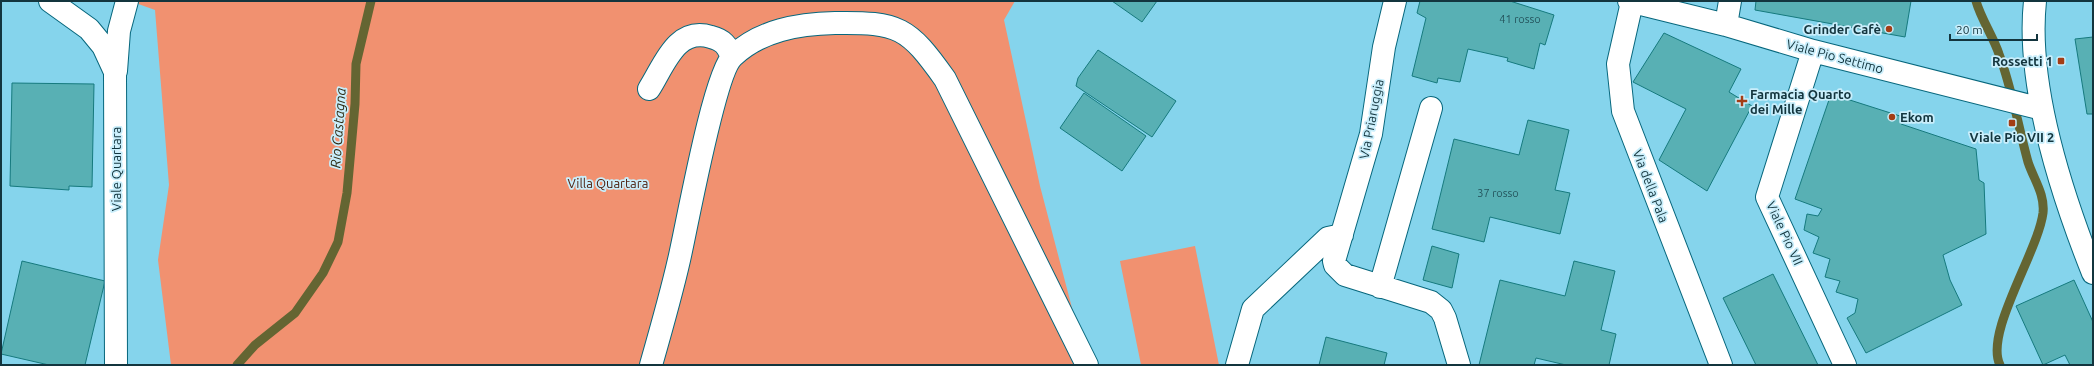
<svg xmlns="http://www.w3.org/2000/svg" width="2094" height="366" font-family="Ubuntu,sans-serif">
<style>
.green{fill:#f19170}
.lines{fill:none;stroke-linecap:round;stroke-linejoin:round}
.stream{stroke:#646532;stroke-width:9}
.building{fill:#58b0b4;stroke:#167a7e}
.minor-casing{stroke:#07677d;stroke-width:24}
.minor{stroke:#fff;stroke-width:22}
.poi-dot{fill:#a33d15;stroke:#c9eefb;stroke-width:1.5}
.labels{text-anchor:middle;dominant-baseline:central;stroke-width:3.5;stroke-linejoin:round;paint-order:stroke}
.number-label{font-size:11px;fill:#24545c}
.poi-label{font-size:13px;font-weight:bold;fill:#13353e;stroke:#c9eefb;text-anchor:end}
.street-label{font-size:13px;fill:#13353e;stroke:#c9eefb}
.park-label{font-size:13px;fill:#4d1d0c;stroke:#c9eefb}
.water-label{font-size:14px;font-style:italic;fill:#2f2b14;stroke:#c9eefb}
</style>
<rect width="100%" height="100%" fill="#85d4ec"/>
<path class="green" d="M130,1H1015L1004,20L1040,186L1087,365H171L158,260L169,185L155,10Z
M1195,246L1219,365H1141L1120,261Z"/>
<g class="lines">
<path class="stream" d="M1976,1C1981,19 1993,36 1999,54C2012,88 2018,126 2028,162C2034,180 2045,194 2043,213C2038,252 1984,333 2000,365
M237,365L255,345L295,313L323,273L338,242L347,193L355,104L356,64L371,1"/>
</g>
<path class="building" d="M1112,1H1157L1142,22Z
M1420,1H1510L1554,15L1545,45L1540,43L1534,69L1507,61L1508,58L1468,49L1460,82L1438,78L1437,83L1412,76L1426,18L1417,13Z
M1756,1H1911L1905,37L1755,10Z
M1664,33L1741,69L1729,92L1752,106L1707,191L1659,160L1686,109L1633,82Z
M2093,37V114H2087L2075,39Z
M1098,50L1176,101L1152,137L1076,86L1078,78Z
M12,83L94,84L92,187L69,186V190L10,186Z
M1084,93L1146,136L1122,171L1060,128Z
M1831,94L1900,116L1901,124L1976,149L1979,180L1984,183L1986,234L1943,255L1950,280L1962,305L1866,353L1847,318L1855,313L1858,299L1836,292L1840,281L1825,277L1830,259L1813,253L1819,237L1804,230L1807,214L1818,216L1822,209L1795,199Z
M1528,120L1569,130L1555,190L1570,193L1560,234L1490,217L1484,242L1432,229L1454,139L1519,155Z
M1432,246L1459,254L1452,288L1423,280Z
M22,261L105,281L85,365H49L1,354Z
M1574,261L1615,271L1601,330L1616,334L1609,365H1566L1536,358L1534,365H1479L1500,280L1565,296Z
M1773,274L1818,365H1756L1723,298Z
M2074,280L2093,322V365H2070L2065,355L2043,365L2016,306Z
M1326,337L1387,353L1384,365H1319Z"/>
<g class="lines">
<defs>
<path id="minor" d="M50,1L89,29L103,46L115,72L116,365
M1395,1L1384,47L1371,134L1334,261L1335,265L1345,275L1431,302L1441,310L1445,318L1459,365
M1629,1L1726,25L1813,51L2042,109
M2035,1C2026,85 2062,195 2093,273
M1632,2L1618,64L1623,111L1721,365
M1726,25L1730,1
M1813,51L1767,197L1845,365
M116,71L119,31L127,1
M649,89C664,66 676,26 711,37C723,40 727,45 732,57
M1380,287L1431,108
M651,365C661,330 671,295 679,260C687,226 714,73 733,56C761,30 798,24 835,23C899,22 908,27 945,79L1087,365
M1237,365L1253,309L1328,238L1342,235"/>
</defs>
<use href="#minor" class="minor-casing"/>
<use href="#minor" class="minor"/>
</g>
<g class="poi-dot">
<circle cx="1889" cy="29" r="4"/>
<rect x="2057" y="57" width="8" height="8" rx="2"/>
<path d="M1740 95h4v4h4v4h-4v4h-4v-4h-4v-4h4z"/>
<circle cx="1892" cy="117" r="4"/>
<rect x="2008" y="119" width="8" height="8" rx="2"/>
</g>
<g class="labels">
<g class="number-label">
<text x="1520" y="19">41 rosso</text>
<text x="1498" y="193">37 rosso</text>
</g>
<g class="poi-label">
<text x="1881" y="29">Grinder Cafè</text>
<text x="2053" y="61">Rossetti 1</text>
<text x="1750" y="94" text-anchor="start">Farmacia Quarto<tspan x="1750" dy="15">dei Mille</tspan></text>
<text x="1900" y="117" text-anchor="start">Ekom</text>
<text x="2012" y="137" text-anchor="middle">Viale Pio VII 2</text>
</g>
<g class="street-label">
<text transform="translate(1835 56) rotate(15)">Viale Pio Settimo</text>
<text transform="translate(1371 119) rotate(-79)">Via Priaruggia</text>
<text transform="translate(116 169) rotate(-90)">Viale Quartara</text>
<text transform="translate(1651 186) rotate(69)">Via della Pala</text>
<text transform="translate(1785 233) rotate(65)">Viale Pio VII</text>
</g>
<g class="park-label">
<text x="608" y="183">Villa Quartara</text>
</g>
<g class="water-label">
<text transform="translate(338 128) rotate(-86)">Rio Castagna</text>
</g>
</g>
<rect width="2094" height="366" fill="none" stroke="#13353e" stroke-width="4"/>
<path d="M1950 34v6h87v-6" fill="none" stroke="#13353e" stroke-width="2"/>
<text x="1956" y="34" font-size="12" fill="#13353e" stroke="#c9eefb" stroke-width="3" paint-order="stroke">20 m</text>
</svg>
